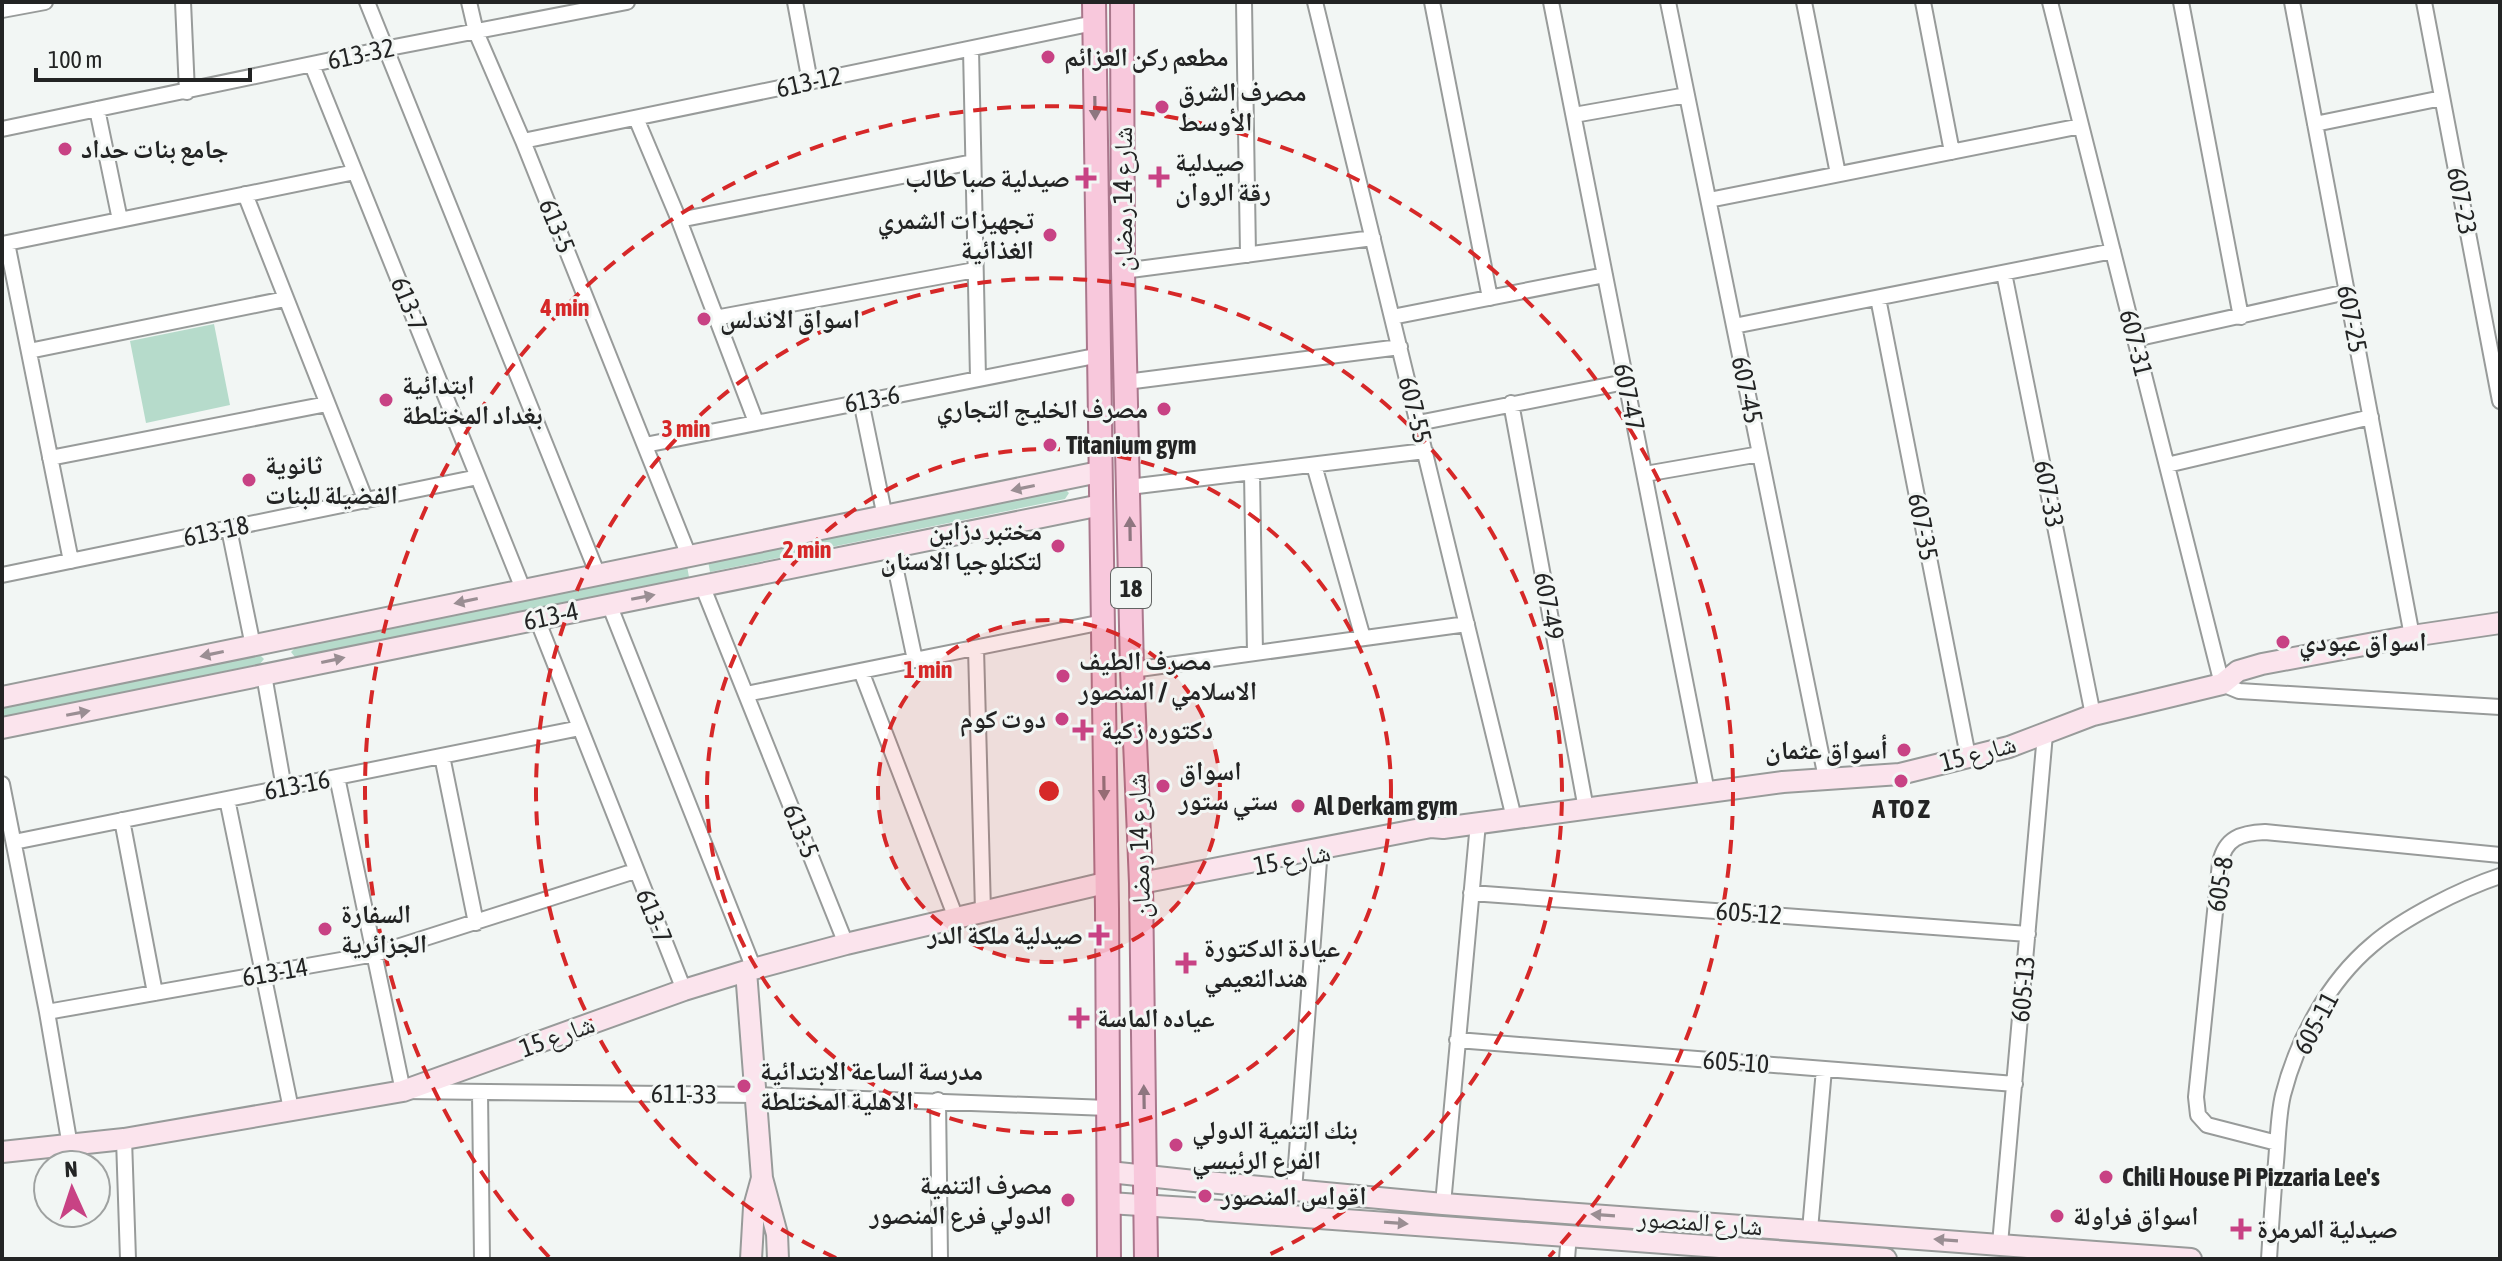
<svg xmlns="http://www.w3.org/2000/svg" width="2502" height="1261" font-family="'Asap Condensed','Noto Naskh Arabic',sans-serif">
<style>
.green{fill:#b6dbcb}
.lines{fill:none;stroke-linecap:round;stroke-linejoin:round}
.street-casing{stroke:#989b9a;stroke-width:18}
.secondary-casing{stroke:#989b9a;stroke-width:24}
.primary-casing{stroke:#aa778c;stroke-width:26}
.street{stroke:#fff;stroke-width:14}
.secondary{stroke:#fbe4ed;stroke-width:20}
.primary{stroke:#f8c8dc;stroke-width:22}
.oneway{fill:#8e7680}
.oneway2{fill:#9a8e93}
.ring{fill:none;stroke:#d62828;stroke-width:4;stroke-dasharray:14 10}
.poi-dot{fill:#c84284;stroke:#f2f6f4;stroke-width:3}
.labels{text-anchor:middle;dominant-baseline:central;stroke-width:6;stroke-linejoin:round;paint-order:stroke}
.shield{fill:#f2f6f4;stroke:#616362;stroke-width:2}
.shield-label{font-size:24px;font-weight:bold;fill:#232424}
.street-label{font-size:26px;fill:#232424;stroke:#f2f6f4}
.poi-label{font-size:26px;font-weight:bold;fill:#232424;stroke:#f2f6f4;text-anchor:start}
.centre{fill:#d62828;stroke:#f2f6f4;stroke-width:4}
.ring-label{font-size:24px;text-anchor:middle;font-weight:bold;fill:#d62828;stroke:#f2f6f4;stroke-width:6;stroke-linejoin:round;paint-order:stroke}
</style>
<rect width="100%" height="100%" fill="#f2f6f4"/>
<path class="green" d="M214,324L230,405L146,423L130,341Z
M1064,488L1069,493L1065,499L710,572L708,561Z
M687,566L689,577L300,657H295L291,652L297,646Z
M259,654L264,659L260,664L2,717V706Z"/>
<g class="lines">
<defs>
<path id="street" d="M183,2L187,92
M367,2L598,575
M469,2L476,32L523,141L689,556
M795,2L810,82
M1244,2L1248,255
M1315,2L1514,818
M1432,2L1490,298
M1551,2L1707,792
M1668,2L1826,778
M1804,2L1838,174
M1923,2L1952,152
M2050,2L2222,684L2239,691L2500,707
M2181,2L2241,317
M2292,2L2412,636
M2424,2L2500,401
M2,10L45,2
M971,49L978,378
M312,65L523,589
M97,109L120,220
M1574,115L1687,95
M636,118L679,220L756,422
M2315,124L2442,98
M2,129L384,49L627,2
M523,141L1094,23
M245,194L366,501
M1709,200L2081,126
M679,220L973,162
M7,243L71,561
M2,244L355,172
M1123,271L1373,238
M2004,273L2093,715
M1878,298L1968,756
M1392,317L1605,275
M715,318L975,270
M1734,326L2113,251
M2135,339L2347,292
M29,351L285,299
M1126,382L1400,347
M861,401L885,517
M1511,403L1586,809
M1418,423L1625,382
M645,445L1100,355
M50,458L327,404
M1314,465L1363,638
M2167,465L2371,417
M1252,473L1255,653
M1645,474L1760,454
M1129,487L1425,451
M229,529L253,646
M891,547L915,660
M2,575L478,477
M702,585L846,944
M609,604L754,969
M537,619L684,990
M976,648L983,911
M1132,670L1467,624
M861,671L956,918
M264,675L284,788
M746,694L1103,622
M442,756L476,923
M337,777L403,1091L756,1095L1108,1108
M2,784L47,1012L70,1146
M227,799L291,1109
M122,820L155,993
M14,842L580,728
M1471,893L2028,934
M47,1012L375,954L635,871
M1457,1040L2015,1084
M480,1092L482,1259
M938,1100L940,1259
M124,1139L128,1259
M2277,1143L2207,1125L2198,1115L2196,1097L2220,863C2225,838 2241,833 2265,832L2500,855
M1294,1191L1320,848
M1443,1204L1478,823
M1810,1230L1824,1069
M2000,1244L2045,734
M1567,1259L1569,1234
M2269,1259C2271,1227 2273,1194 2276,1162C2278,1140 2278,1116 2283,1095C2297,1040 2328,982 2372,945C2403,918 2461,889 2500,876"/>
<path id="secondary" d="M2,697L1099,472
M2,728L1101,505
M1141,883L1431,827L1443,828L1783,782L1900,774L2009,747L2093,715L2222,684L2238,671L2262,664L2412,636L2500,623
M746,971L762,1178L777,1234L778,1259
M2,1152L124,1139L403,1091L684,990L746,971L846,944L1105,883
M1109,1172L1204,1182
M1208,1182L1443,1204L2191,1259
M1109,1203L1203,1209
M1207,1210L1886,1259
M751,1259L754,1207L762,1178"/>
<path id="primary" d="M1094,2L1107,909L1109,1259
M1122,2L1123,271L1132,670L1141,883L1146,1259"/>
</defs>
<use href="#street" class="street-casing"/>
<use href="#secondary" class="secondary-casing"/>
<use href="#primary" class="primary-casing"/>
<use href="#street" class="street"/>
<use href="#secondary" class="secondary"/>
<use href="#primary" class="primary"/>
</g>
<defs><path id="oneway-solid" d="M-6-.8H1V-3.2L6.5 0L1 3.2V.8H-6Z" transform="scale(2)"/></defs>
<g class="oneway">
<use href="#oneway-solid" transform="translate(1095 108) rotate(89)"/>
<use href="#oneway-solid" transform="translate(1130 529) rotate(-91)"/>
<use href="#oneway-solid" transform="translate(1104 788) rotate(89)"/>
<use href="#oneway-solid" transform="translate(1144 1097) rotate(-91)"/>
</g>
<g class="oneway2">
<use href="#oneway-solid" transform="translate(1023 488) rotate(168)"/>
<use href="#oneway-solid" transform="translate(643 597) rotate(-11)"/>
<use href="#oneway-solid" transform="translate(466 601) rotate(168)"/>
<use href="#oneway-solid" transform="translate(212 654) rotate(168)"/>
<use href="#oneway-solid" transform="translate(333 660) rotate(-12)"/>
<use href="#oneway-solid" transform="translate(78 713) rotate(-11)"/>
<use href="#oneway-solid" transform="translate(1603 1215) rotate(-176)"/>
<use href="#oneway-solid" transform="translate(1396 1223) rotate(4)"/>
<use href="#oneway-solid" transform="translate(1946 1240) rotate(-176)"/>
</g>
<circle cx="1049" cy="791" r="171" fill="#d62828" fill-opacity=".12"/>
<g class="ring">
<circle cx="1049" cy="791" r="171"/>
<circle cx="1049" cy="791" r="342"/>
<path d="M836 1258A513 513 0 1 1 1262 1258"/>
<path d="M549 1257A684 684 0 1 1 1549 1257"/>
</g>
<g class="poi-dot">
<circle cx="1048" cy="57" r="8"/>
<circle cx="1162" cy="107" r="8"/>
<circle cx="65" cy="149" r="8"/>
<path d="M1155 165h8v8h8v8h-8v8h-8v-8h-8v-8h8z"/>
<path d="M1082 166h8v8h8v8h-8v8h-8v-8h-8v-8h8z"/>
<circle cx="1050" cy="235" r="8"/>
<circle cx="704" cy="319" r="8"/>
<circle cx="386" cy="400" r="8"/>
<circle cx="1164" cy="409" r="8"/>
<circle cx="1050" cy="445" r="8"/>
<circle cx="249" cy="480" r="8"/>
<circle cx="1058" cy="546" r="8"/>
<circle cx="2283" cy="642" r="8"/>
<circle cx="1063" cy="676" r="8"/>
<circle cx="1062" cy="719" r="8"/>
<path d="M1079 718h8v8h8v8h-8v8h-8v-8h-8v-8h8z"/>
<circle cx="1904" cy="750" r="8"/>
<circle cx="1901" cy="781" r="8"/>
<circle cx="1163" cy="786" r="8"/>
<circle cx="1298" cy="806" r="8"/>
<circle cx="325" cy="929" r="8"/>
<path d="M1095 923h8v8h8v8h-8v8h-8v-8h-8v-8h8z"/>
<path d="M1182 951h8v8h8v8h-8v8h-8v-8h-8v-8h8z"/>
<path d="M1075 1006h8v8h8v8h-8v8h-8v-8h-8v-8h8z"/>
<circle cx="744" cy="1086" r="8"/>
<circle cx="1176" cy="1145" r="8"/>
<circle cx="2106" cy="1177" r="8"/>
<circle cx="1205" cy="1196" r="8"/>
<circle cx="1068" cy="1200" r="8"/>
<circle cx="2057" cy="1216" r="8"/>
<path d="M2237 1217h8v8h8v8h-8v8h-8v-8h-8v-8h8z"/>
</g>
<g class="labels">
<rect class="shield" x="1111" y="568" width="40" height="40" rx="6"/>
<g class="shield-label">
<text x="1131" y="588">18</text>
</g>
<g class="street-label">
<text transform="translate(361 54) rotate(-12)">613-32</text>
<text transform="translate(809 82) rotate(-12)">613-12</text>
<text transform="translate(1123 199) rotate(-90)">شارع 14 رمضان</text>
<text transform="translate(2462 201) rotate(79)">607-23</text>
<text transform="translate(557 226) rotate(68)">613-5</text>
<text transform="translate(409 304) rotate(68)">613-7</text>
<text transform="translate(2352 319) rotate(79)">607-25</text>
<text transform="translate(2136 343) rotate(76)">607-31</text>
<text transform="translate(1747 390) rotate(78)">607-45</text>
<text transform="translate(1629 397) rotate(78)">607-47</text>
<text transform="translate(872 399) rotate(-11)">613-6</text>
<text transform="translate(1415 410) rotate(76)">607-55</text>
<text transform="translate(2049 494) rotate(79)">607-33</text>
<text transform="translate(1923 527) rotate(79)">607-35</text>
<text transform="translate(216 531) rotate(-12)">613-18</text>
<text transform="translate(1549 606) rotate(79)">607-49</text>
<text transform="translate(551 616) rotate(-12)">613-4</text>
<text transform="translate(1978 753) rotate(-15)">شارع 15</text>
<text transform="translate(297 785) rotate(-11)">613-16</text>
<text transform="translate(801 831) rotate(68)">613-5</text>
<text transform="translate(1139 846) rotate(-92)">شارع 14 رمضان</text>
<text transform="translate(1292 859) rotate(-11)">شارع 15</text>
<text transform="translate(2220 884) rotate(-81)">605-8</text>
<text transform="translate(1749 913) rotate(4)">605-12</text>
<text transform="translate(654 916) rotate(68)">613-7</text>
<text transform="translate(275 972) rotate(-10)">613-14</text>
<text transform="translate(2023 989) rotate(-85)">605-13</text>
<text transform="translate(2316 1023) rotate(-62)">605-11</text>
<text transform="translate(557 1036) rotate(-20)">شارع 15</text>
<text transform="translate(1736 1062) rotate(4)">605-10</text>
<text transform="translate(684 1094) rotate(1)">611-33</text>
<text transform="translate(1700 1222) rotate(4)">شارع المنصور</text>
</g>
<g class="poi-label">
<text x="1064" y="57">مطعم ركن العزائم</text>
<text x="1178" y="92">مصرف الشرق<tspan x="1178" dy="30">الأوسط</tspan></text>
<text x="81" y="149">جامع بنات حداد</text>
<text x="1175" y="162">صيدلية<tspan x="1175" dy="30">رقة الروان</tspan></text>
<text x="1070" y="178" text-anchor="end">صيدلية صبا طالب</text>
<text x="1034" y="220" text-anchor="end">تجهيزات الشمري<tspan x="1034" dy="30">الغذائية</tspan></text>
<text x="720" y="319">اسواق الاندلس</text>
<text x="402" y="385">ابتدائية<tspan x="402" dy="30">بغداد المختلطة</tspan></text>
<text x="1148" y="409" text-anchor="end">مصرف الخليج التجاري</text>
<text x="1066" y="445">Titanium gym</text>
<text x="265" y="465">ثانوية<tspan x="265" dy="30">الفضيلة للبنات</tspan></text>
<text x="1042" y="531" text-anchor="end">مختبر دزاين<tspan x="1042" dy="30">لتكنلوجيا الاسنان</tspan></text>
<text x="2299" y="642">اسواق عبودي</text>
<text x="1079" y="661">مصرف الطيف<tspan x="1079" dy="30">الاسلامي / المنصور</tspan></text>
<text x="1046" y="719" text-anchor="end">دوت كوم</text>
<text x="1101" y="730">دكتوره زكية</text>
<text x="1888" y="750" text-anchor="end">أسواق عثمان</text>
<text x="1179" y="771">اسواق<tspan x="1179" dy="30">ستي ستور</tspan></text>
<text x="1314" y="806">Al Derkam gym</text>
<text x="1901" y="809" text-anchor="middle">A TO Z</text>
<text x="341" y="914">السفارة<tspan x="341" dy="30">الجزائرية</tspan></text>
<text x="1083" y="935" text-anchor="end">صيدلية ملكة الدر</text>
<text x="1204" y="948">عيادة الدكتورة<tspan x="1204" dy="30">هندالنعيمي</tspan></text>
<text x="1097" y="1018">عياده الماسة</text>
<text x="760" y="1071">مدرسة الساعة الابتدائية<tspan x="760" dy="30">الاهلية المختلطة</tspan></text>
<text x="1192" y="1130">بنك التنمية الدولي<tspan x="1192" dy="30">الفرع الرئيسي</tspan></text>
<text x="2122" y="1177">Chili House Pi Pizzaria Lee's</text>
<text x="1052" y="1185" text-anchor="end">مصرف التنمية<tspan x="1052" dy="30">الدولي فرع المنصور</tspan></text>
<text x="1221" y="1196">اقواس المنصور</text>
<text x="2073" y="1216">اسواق فراولة</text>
<text x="2257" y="1229">صيدلية المرمرة</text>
</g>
</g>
<circle cx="1049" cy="791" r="12" class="centre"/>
<g class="ring-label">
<text x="565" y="316">4 min</text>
<text x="686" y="437">3 min</text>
<text x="807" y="558">2 min</text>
<text x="928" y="678">1 min</text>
</g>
<rect width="2502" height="1261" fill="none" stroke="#232424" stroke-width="8"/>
<g transform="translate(72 1189) rotate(357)"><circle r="38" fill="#f2f6f4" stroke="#9fa2a1" stroke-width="2"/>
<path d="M0-6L14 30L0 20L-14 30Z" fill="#c84284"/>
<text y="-12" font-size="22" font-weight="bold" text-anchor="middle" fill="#232424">N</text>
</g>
<path d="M36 68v12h214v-12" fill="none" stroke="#232424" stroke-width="4"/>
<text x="48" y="68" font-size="24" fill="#232424" stroke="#f2f6f4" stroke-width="6" paint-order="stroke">100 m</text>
</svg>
